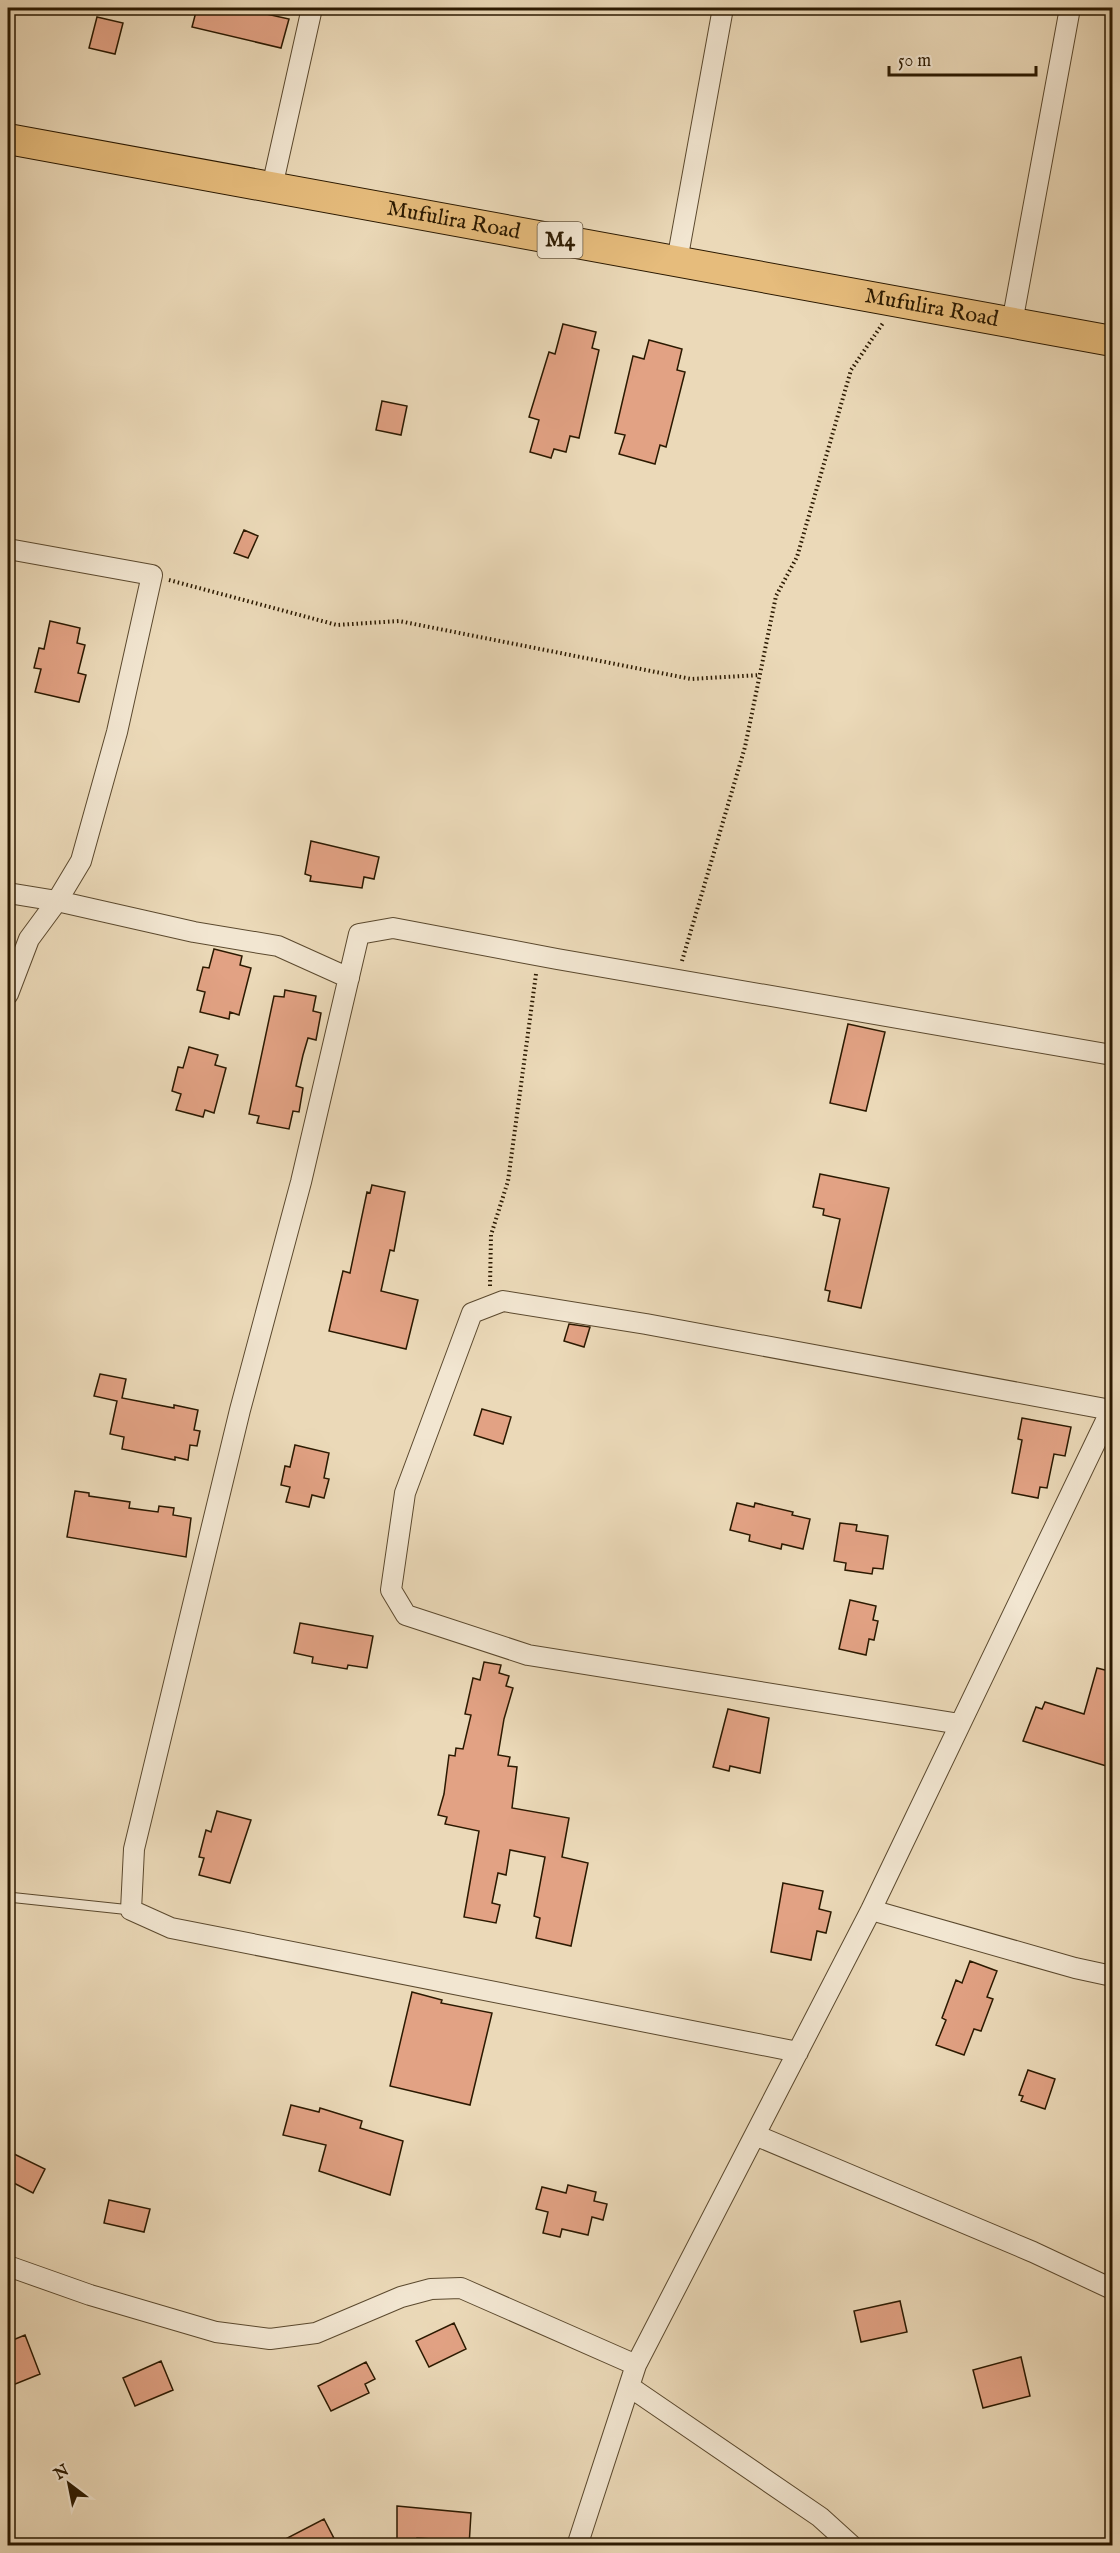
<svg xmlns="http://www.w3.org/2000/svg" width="1120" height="2553" font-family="'IM FELL English',serif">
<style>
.building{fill:#e2a284;stroke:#2b1900;stroke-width:1.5}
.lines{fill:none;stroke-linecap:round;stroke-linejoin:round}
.service-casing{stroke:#5b492e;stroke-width:11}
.minor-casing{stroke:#5b492e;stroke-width:22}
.primary-casing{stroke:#2b1900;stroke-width:32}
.path{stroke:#2b1900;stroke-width:4;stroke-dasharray:1.5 3;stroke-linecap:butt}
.service{stroke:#f2e6d1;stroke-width:9}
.minor{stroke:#f2e6d1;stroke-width:20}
.primary{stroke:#e6bc7c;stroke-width:30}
.labels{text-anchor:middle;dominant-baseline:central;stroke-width:4.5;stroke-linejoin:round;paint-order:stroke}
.shield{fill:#f2e6d1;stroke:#67563f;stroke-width:1.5}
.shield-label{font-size:21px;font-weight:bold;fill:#2b1900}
.street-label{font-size:22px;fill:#2b1900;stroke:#f2e6d1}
</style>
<rect width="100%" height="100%" fill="#ebd9b8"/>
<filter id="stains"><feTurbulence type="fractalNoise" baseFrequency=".00333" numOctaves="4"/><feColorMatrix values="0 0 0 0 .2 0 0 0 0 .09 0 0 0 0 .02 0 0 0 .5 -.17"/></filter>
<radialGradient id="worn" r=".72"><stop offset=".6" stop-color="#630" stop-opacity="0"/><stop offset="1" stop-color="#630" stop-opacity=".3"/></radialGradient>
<path class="building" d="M197,8H239L289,19L281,48L192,27Z
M97,17L123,23L115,54L89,48Z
M563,324L596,332L592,348L599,350L579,438L570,436L566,452L554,449L551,458L530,452L539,420L529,417L549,352L555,354Z
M649,340L682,349L677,370L685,372L666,447L660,445L655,464L619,454L625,435L615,433L633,356L644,359Z
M382,401L407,406L401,435L376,430Z
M244,530L258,536L248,558L234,553Z
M50,621L80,628L77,643L85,645L78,673L86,675L79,702L35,692L41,669L34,668L39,648L44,649Z
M311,841L379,857L374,879L364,877L362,888L310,881L311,876L305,874Z
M214,949L242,956L240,965L251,968L239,1015L230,1012L229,1019L200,1012L205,992L197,990L203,967L209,968Z
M285,990L316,996L313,1011L321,1013L316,1040L308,1038L303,1055L296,1086L303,1088L299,1112L293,1111L289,1129L257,1123L259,1116L249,1114L274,996L284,997Z
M848,1024L885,1032L866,1111L830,1103Z
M189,1047L218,1055L215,1065L226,1068L214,1113L205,1110L203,1117L176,1110L181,1094L172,1091L178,1067L183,1068Z
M820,1174L889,1188L861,1308L828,1301L830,1291L825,1290L840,1219L823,1215L824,1209L813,1207Z
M372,1185L405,1192L394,1251L390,1250L381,1291L418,1300L406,1349L329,1331L343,1271L350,1273L367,1192L370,1193Z
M569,1324L590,1327L584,1347L564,1341Z
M100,1374L126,1379L122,1398L174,1408V1405L198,1410L194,1430L200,1431L197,1446L190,1445L188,1460L175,1457V1460L122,1449L124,1437L110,1434L117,1401L94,1396Z
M482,1409L511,1417L503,1444L474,1435Z
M1022,1418L1071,1427L1065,1456L1054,1454L1047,1488L1040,1487L1038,1498L1012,1493L1022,1440L1018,1439Z
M295,1445L329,1453L324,1478L329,1479L324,1498L312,1495L309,1507L286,1502L290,1487L281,1485L285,1466L290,1467Z
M75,1491L89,1493V1496L130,1502L129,1508L158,1512L159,1506L174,1508L173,1515L191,1518L186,1557L67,1537Z
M737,1503L754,1507L755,1503L793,1512L792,1515L810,1519L803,1549L782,1544L781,1549L749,1541L750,1535L730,1530Z
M840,1523L857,1525L856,1531L888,1536L883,1569L873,1568L872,1574L845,1570L846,1563L834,1561Z
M850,1600L876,1606L873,1620L878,1621L874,1640L869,1639L866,1655L839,1649Z
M300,1623L373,1636L367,1668L348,1665L347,1669L312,1663L313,1657L294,1653Z
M484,1662L501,1665L499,1673L509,1676L506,1686L513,1688L504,1719L498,1755L510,1757L508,1766L517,1767L512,1808L569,1818L562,1857L588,1863L571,1946L536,1938L540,1918L534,1916L545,1857L510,1850L506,1875L498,1873L492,1903L500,1905L496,1923L464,1917L479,1831L445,1824L447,1817L438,1815L444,1794L449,1755L455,1756L456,1748L463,1749L471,1715L465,1714L473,1678L480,1680Z
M1097,1668L1113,1672V1768L1023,1741L1036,1707L1042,1709L1045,1702L1084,1714Z
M728,1709L769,1718L760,1773L730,1766L729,1771L713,1767Z
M217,1811L251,1820L230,1883L199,1875L204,1858L199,1857L206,1830L211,1832Z
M783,1883L823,1891L819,1909L831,1912L826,1933L817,1931L811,1960L771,1952Z
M970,1961L997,1971L987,1997L993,1999L981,2031L974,2029L964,2055L936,2045L946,2020L942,2018L956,1980L962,1983Z
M412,1992L442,2000L441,2003L492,2013L470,2105L390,2086Z
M1028,2070L1055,2079L1045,2109L1021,2101L1023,2096L1019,2095Z
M291,2105L319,2112L320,2108L362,2121L360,2128L403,2141L390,2195L319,2171L326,2145L283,2135Z
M8,2151L45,2169L33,2193L8,2180Z
M568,2185L596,2192L594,2201L607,2204L603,2220L592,2217L588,2235L562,2229L560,2237L543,2233L548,2212L536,2209L542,2187L566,2193Z
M109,2200L150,2209L144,2232L104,2223Z
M900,2301L907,2332L861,2342L854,2311Z
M454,2323L466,2349L429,2367L416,2341Z
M25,2335L40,2374L8,2387V2342Z
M1021,2357L1030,2396L983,2408L973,2370Z
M161,2361L173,2390L135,2406L123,2378Z
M366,2362L375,2379L365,2384L369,2393L331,2411L318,2386Z
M397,2506L471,2513L469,2546H448V2540L417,2538L416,2545H397Z
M324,2519L338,2546H272Z"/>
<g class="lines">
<defs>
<path id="service" d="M8,1897L131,1910"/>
<path id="minor" d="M272,187L312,8
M677,261L723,8
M1012,323L1070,8
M8,549L152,575L117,732L81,861L57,901L194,932L278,946L349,978
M8,893L57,901L29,939L8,994
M960,1724L528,1655L406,1615L391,1590L405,1493L472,1313L503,1301L646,1324L1111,1410
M871,1910L1075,1968L1112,1976
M798,2052L171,1928L131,1910L134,1849L240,1410L301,1182L359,934L393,928L557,959L1112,1055
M755,2135L1033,2252L1112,2289
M8,2266L90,2295L216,2332L270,2339L316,2333L401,2297L431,2289L461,2288L636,2365
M630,2387L820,2517L852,2546
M577,2546L636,2365L871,1910L1112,1408"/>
<g id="primary">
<path id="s1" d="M8,139L1112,341"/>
</g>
</defs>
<use href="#service" class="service-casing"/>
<use href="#minor" class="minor-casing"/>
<use href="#primary" class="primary-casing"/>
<path class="path" d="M169,580L337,625L399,621L691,679L760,675
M682,961L745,747L776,596L797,557L851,370L883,323
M490,1286L491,1235L508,1181L536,974"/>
<use href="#service" class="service"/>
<use href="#minor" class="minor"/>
<use href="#primary" class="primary"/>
</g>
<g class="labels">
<rect class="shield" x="537.5" y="222" width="45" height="36" rx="4.5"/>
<g class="shield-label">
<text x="560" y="240">M4</text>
</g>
<g class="street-label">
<text stroke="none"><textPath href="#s1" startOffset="453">Mufulira Road</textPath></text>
<text stroke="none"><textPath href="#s1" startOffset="939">Mufulira Road</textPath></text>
</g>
</g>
<rect width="1120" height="2553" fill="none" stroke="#ebd9b8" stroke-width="30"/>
<rect x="9" y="9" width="1102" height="2535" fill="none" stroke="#2b1900" stroke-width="3"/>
<rect x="15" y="15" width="1090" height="2523" fill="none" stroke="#2b1900" stroke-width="1.5"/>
<g transform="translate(69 2484) rotate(328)" stroke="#f2e6d1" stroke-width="4.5" paint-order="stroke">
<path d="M0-4.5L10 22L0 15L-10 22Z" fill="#2b1900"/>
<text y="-9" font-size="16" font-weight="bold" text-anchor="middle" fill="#2b1900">N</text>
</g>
<path d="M889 66v9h147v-9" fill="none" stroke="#2b1900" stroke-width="3"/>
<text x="898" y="66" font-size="18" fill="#2b1900" stroke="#f2e6d1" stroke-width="4.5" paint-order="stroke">50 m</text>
<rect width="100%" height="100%" filter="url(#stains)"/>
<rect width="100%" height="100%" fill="url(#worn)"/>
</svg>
